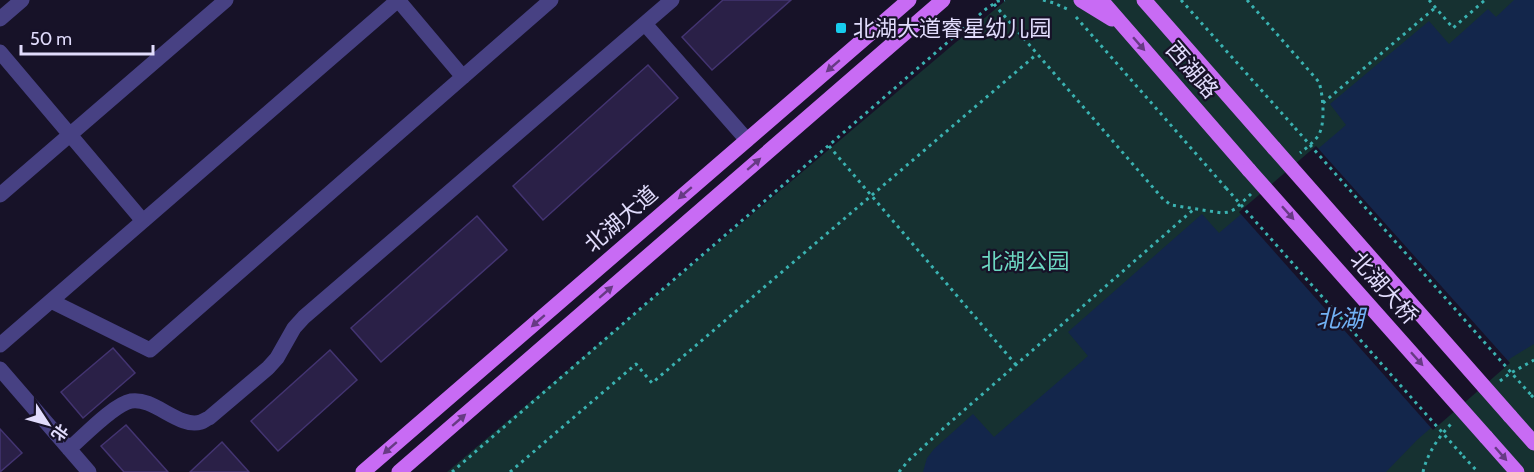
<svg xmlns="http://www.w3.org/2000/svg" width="1534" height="472" font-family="Cabin,'Noto Sans SC',sans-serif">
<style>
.green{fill:#163131}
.water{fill:#13264b}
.pier{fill:#171228}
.building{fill:#2a2047;stroke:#433471;stroke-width:1.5}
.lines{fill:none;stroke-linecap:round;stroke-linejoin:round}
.path{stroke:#3ab2b1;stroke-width:3;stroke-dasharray:3 4.5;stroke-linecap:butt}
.minor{stroke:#474183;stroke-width:15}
.major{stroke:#c86bf4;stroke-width:15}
.path-bridge{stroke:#3ab2b1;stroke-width:3;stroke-dasharray:3 4.5;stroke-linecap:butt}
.major-bridge{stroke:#c86bf4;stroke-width:15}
.oneway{fill:#673a84}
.poi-dot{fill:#17cced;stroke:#171228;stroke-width:2}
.labels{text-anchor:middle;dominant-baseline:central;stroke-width:4.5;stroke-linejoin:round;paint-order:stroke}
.poi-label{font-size:22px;fill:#e1dcfc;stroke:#171228;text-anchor:start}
.street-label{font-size:22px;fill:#e1dcfc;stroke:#171228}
.park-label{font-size:22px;fill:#6cd8c2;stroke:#171228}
.water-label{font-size:24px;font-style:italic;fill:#72b1f4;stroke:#171228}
</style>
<rect width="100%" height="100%" fill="#171228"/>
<path class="green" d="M1006,0H1534V472H447Z"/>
<path class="water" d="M1514,0H1534V344L1511,358L1417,440L1386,472H923L927,458L934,449L973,414L994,437L1088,356L1068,332L1202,214L1219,233L1346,125L1330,104L1429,21L1449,44L1488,9L1496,17Z"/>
<path class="pier" d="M1316,146L1510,363L1433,430L1239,212Z"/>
<path class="building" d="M723,0H791L712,70L682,37Z
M648,65L678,98L543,220L513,186Z
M477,216L507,250L381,362L351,328Z
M113,348L135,373L83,418L61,392Z
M330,350L357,380L278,451L251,421Z
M126,425L168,472H124L101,446Z
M0,429L22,453L0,472Z
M222,442L249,472H190Z"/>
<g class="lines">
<path class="path" d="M1043,0L1054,3L1067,9
M1181,0L1295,128
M1247,0L1319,82C1323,95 1326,124 1318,136C1313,143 1306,148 1300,153
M1429,0L1453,28L1485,0
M994,4L1163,199L1171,205L1222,213L1229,212L1235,209L1251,194
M1076,17L1226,188
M1323,103L1436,7
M829,146L1017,366
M1500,381L1509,374L1534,360
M1531,395L1534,398
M1463,456L1478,472
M452,472L986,9L998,1L1005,0
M510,472L636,364L652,383L1037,54
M899,472L908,461L946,426L1194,209
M1423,472C1427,454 1439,436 1452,423"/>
<path class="minor" d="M398,0L463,77
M0,19L22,0
M645,24L747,140
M0,52L143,221
M0,195L226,0
M51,301L150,350L551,0
M0,345L398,0
M0,369L89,472
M69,449C83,437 114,404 131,401C154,397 179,429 201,422C204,421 206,419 209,418L268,368L277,358L294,328L304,317L672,0"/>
<path class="major" d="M1081,0L1112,19
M1101,0L1249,170
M1144,0L1274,148
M1510,416L1534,443
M1486,437L1517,472
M363,472L909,0
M399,472L943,0"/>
<path class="path-bridge" d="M1295,128L1531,395
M1226,188L1463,456"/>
<path class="major-bridge" d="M1274,148L1510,416
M1249,170L1486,437"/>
</g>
<defs><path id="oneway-solid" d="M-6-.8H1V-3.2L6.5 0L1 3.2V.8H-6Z" transform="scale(1.5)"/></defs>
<g class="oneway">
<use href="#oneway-solid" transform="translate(1139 44) rotate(49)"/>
<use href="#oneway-solid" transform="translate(833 66) rotate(139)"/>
<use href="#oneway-solid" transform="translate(754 164) rotate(-41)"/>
<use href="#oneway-solid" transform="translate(685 193) rotate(139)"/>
<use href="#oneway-solid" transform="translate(1288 213) rotate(48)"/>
<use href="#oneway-solid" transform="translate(606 292) rotate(-41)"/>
<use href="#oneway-solid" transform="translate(538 321) rotate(139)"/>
<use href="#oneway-solid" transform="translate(1417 359) rotate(48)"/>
<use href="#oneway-solid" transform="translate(459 420) rotate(-41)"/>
<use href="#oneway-solid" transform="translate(390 448) rotate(139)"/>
<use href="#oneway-solid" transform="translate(1501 454) rotate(49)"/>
</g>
<rect class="poi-dot" x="835" y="22" width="12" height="12" rx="3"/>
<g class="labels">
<g class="poi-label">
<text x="853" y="28">北湖大道睿星幼儿园</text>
</g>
<g class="street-label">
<text transform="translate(1192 70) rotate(49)">西湖路</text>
<text transform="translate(621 219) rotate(-41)">北湖大道</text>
<text transform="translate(1384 288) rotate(48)">北湖大桥</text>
</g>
<g class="park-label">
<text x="1025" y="261">北湖公园</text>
</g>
<g class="water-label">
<text x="1340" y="318">北湖</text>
</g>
</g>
<g transform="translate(48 424) rotate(126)" stroke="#171228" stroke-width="4.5" paint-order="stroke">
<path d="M0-4.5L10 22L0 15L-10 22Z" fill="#e1dcfc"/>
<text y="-9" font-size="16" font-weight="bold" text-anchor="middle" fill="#e1dcfc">北</text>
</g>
<path d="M21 45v9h132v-9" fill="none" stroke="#e1dcfc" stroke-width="3"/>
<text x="30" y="45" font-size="18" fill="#e1dcfc" stroke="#171228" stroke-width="4.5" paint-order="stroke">50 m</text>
</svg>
